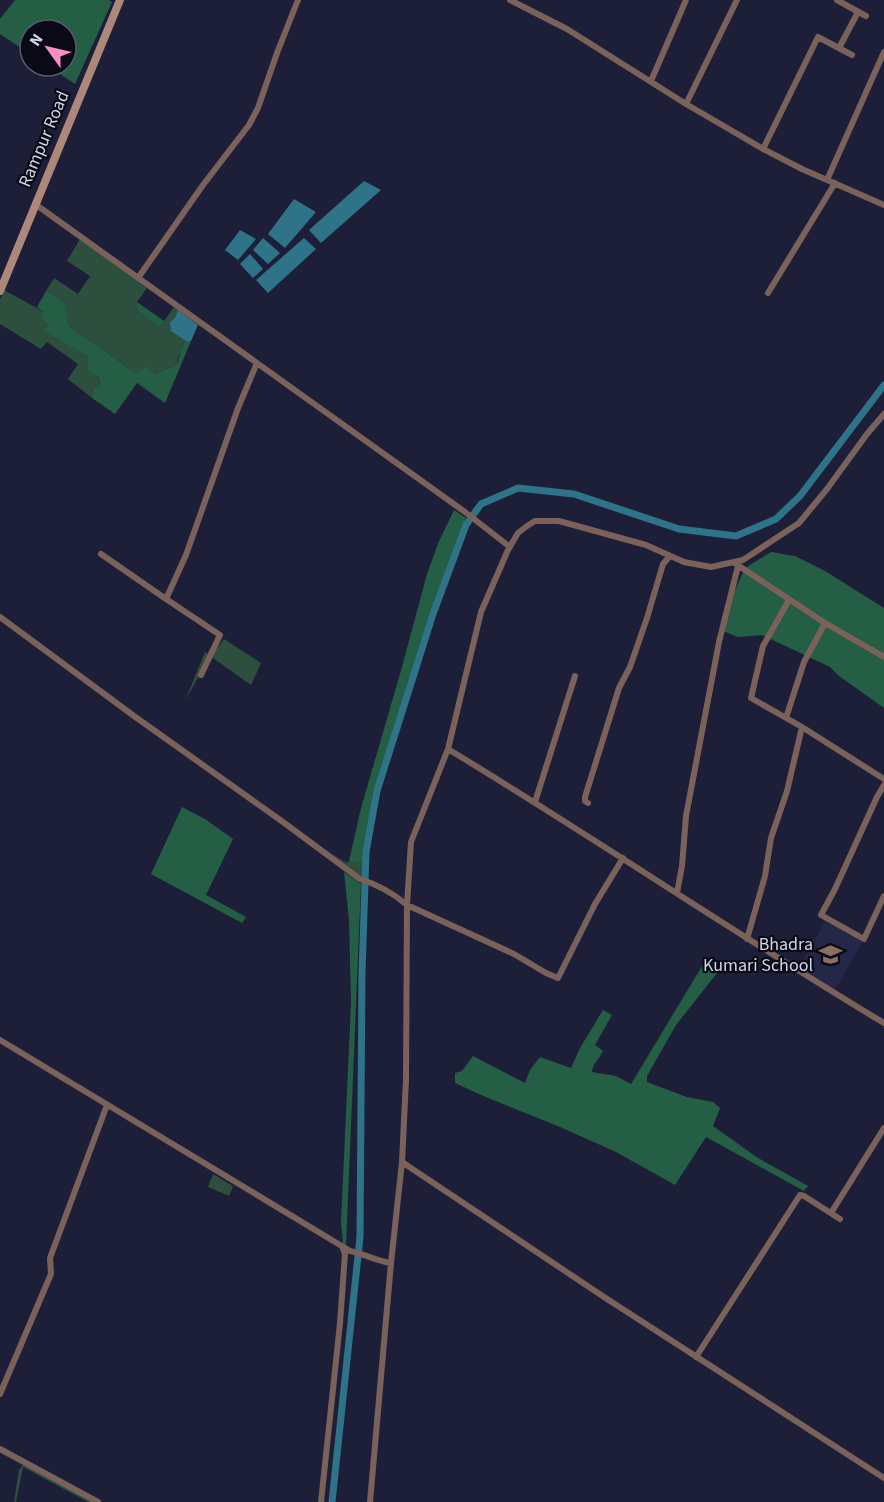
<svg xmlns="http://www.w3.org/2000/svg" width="884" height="1502" font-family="'Source Sans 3',sans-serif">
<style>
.built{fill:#242747}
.green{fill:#2d4f3e}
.forest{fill:#245e44}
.water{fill:#2e7387}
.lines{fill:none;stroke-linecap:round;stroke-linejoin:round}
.canal{stroke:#2e7387;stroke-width:7}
.street{stroke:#7a625a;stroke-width:6}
.secondary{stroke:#ad877a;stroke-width:8}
.labels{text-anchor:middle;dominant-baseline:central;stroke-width:4.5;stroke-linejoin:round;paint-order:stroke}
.street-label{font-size:18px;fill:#d3d6e8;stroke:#090a16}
.poi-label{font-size:18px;fill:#d3d6e8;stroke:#090a16;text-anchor:end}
</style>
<rect width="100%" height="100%" fill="#1d1f39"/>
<path class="built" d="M827,918L864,939L835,990L798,969Z"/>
<path class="green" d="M80,239L147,288L137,302V310L159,328L174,307L178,310L171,331L187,342L184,343L178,357L177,365L155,374L136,373L69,326L63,302L46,291L54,278L78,294L90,276L67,261Z
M4,290L44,312L49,325L44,330L88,357L98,376L101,385L93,389L92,398L68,379L78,364L47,342L41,349L0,324V300Z
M224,639L261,663L251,685L210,656L185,701L205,652L211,656Z
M331,853L347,863L349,861H363L362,877Z
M213,1174L233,1186L229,1196L208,1187Z
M24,1463L93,1502H88L23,1467L16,1502H14L19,1470Z"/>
<path class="forest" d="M15,0H109L112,2L75,84L48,66H66V30H30V54L0,34V19Z
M46,291L64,302L69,326L136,373L147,367L155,374L177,365L181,349L184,343L191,341L165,403L137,383L115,414L92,398L93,389L101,385L98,376L88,371V357L43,330L49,325L40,317L44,312L37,307Z
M137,302L164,321L159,328L137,310Z
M454,510L466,518L431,612L375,789L364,850L363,861H349L361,808L400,674L427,574L439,541Z
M771,552L795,556L825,571L884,608V708L839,676L830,667L762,635L738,637L723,631L724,615L745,568Z
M182,807L205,819L233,839L206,895L246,917L242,923L151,874Z
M344,872L361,884L346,1246L343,1244L341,1222L351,1003L349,921Z
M707,958L721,968L676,1025L647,1076V1082L687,1097L713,1102L720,1108L713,1126L758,1158L808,1186L804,1191L706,1137L675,1185L616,1152L560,1127L481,1095L455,1083V1073L462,1071L473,1056L525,1083L530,1070L540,1057L571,1068L580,1048L603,1010L612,1015L595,1045L603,1051C599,1060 593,1062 592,1072L616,1076L631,1084Z"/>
<path class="water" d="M364,181L381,190L321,243L309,230Z
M294,199L316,212L285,248L268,234Z
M240,230L256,239L238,260L225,250Z
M263,238L280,253L268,264L253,250Z
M304,238L316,249L268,293L256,280Z
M250,254L263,269L253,278L240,264Z
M178,310L198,325L191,341L187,342L171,331L170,322L175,318Z"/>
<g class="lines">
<path class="canal" d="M332,1502L360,1237L362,973L366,852L377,791L433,614L466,525L481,504L518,488L574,494L679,529L736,536L776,519L800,496L884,385"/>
<path class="street" d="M510,0L567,29L686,104L763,149L802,169L884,205
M837,0L866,16
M839,48L858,12
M651,81L686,0
M686,104L737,0
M763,149L818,37L852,55
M827,180L884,52
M35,204L465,512L510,547
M138,278L203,185L249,125L258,108L277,53L298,0
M768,293L835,183
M884,414L867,434L827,489L799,523L743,560L711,567L684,562L646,545L559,521H535L527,526L518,533L508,550L481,612L448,749C595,838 737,935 884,1023
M101,554L166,599
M736,564L825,623L884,657
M789,600L763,646L751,698L802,727L884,779
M0,617L134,716L283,822L360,879C379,885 393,893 407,905L514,954L546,973L558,978L595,904L623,858
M201,675L220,635L166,599L186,555L238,408L257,363
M786,718L804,662L825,623
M884,785L877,797L835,889L821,915L864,939L884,896
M535,802L575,676
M588,803L585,801V797L619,688L630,667L647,618L663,564L670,556
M677,893L682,866L686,816L719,642L738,566
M747,939L765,876L771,838L787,791L802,727
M0,1040L350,1251C364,1254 377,1261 391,1263
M402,1162L604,1297L884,1478
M831,1213L884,1128
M696,1357L800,1195L804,1196L840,1219
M0,1394L51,1274L50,1258L107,1105
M0,1449L98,1502
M321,1502L340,1323L345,1254L342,1246
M370,1502L391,1263L402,1162L406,1080L407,905L411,842L448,749"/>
<path class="secondary" d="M0,291L120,0"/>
</g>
<defs>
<symbol id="school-bare" viewBox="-9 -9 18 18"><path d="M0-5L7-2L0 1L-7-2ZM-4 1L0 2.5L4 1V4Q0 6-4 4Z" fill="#8d6e63" stroke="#090a16" stroke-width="2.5" paint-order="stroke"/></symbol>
</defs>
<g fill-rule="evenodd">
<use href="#school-bare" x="814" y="938" width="33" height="33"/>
</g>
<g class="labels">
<g class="street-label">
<text transform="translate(44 139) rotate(-67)">Rampur Road</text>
</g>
<g class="poi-label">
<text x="813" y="944">Bhadra<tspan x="813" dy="21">Kumari School</tspan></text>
</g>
</g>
<g transform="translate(48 48) rotate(304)"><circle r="28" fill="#090a16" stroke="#5a5c6a" stroke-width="1.5"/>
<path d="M0-4.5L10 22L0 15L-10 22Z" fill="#fb8fc4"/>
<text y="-9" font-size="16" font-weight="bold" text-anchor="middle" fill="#d3d6e8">N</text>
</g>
</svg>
